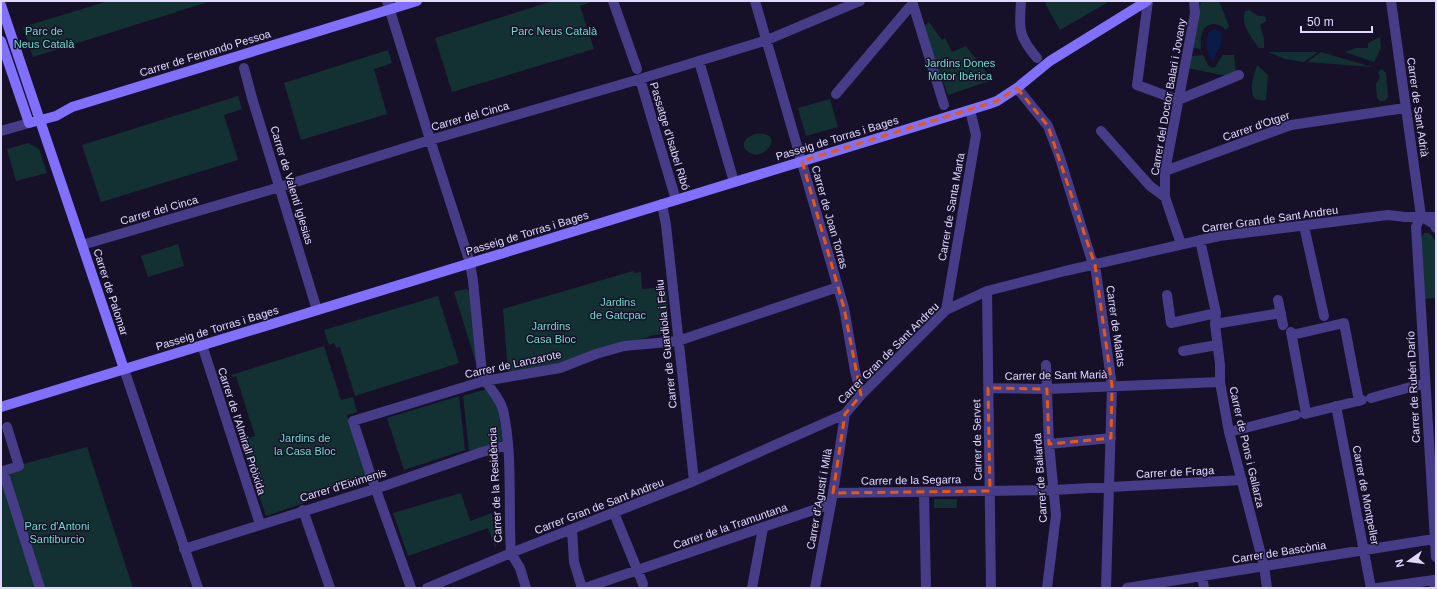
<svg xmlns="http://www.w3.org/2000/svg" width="1437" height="589" font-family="Helvetica,sans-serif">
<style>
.green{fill:#133133}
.water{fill:#0b1b47}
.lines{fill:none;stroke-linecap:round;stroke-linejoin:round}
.street{stroke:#463c87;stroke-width:10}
.secondary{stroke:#8170fd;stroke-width:10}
.marked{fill:none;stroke:#e8590c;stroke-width:3;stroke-dasharray:8 5;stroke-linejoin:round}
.labels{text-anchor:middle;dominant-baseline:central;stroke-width:3;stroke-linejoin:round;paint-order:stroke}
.park-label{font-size:11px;fill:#64dfcc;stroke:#171029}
.street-label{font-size:11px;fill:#e0d8ff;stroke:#171029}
</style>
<rect width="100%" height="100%" fill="#171029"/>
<path class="green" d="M108,1H208V2L33,57L23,27Z
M553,1H594L580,6L594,49L452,92L435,38Z
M1046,1H1110L1060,30L1046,5Z
M1201,1H1219L1229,26L1226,30C1219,22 1206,21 1202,33C1200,38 1201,44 1201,49L1192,48Z
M1249,10L1258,16H1263L1266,17V21L1260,25L1264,39V48H1259C1252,39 1240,24 1245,11Z
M929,22L942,40L945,38L952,52L966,46L992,80L948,95L923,27Z
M1380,37L1381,48L1374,62L1345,52L1356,48H1368V43Z
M388,50L392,63L374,69L387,114L301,140L284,83Z
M1268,52H1318L1304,62L1285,59Z
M1321,52L1372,67L1307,62Z
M1203,55L1208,65L1212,68L1215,67L1223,55H1234L1236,73L1227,76L1187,68L1191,56Z
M1257,65L1267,74L1268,77L1266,99L1264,101L1255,99C1248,89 1254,77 1257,65Z
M1382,69L1386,73L1388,97L1385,101H1380L1377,98L1376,84L1380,77L1378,72Z
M238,96L242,109L224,115L238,160L101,202L82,145Z
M830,99L838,127L806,136L798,108Z
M754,134C790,130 762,167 746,150C743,147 743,143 746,139Z
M28,143L39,149L47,173L16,181L7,149Z
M1424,233H1429L1433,237L1436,243V298L1425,299L1421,239Z
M178,244L184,266L148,277L141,256Z
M633,271L634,273L641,272L642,289L666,287L669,322L662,334L649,336V337L605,348L560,368L508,372L503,309Z
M466,289L470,291L477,366L454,292Z
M438,296L459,363L355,396L340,347L336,348L334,343L329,345L324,330Z
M324,346L341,400L353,397L357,412L347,415L369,482L366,483L364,478L303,498L304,503L266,516L241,441L255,436L236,376L232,377L231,375Z
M487,389L497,404L503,442L469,451L463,396Z
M459,396L465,450L404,470L387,418Z
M87,447L133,588H1V470Z
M461,493L470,521L492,513L496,549L488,528L408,556L393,513Z
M934,499H957V508H934Z"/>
<path class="water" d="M1215,29L1221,32C1225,43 1216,51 1213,62C1207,53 1204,42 1209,32Z"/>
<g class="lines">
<path class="street" d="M387,1L433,149L470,263L473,281L482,373C486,386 499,395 503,410C513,453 508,507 511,553L520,568L526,588
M613,1L637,69
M755,1L844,308L855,371L861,395
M912,1L944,105
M1021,1C1019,29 1018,36 1037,58
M1148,1L1137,85L1178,100L1239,75
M1391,1L1421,216L1416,227L1436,557
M699,61L734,182
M244,68L252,98L317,310
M640,79L676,200
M1017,88L1048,126L1059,155L1091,258L1095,265L1112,386L1106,588
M836,94L913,3
M1,131L29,123
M1101,131L1150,186L1165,197
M1165,171L1291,125L1405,108
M662,204L666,225L694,481
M1422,217L1434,224L1436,228
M1304,226L1324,316
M1200,240L1216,313L1215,324L1220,365V382L1229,432L1264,566L1267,588
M1181,244L1165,197V171L1195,13L1194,1
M82,245L280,187L430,140L640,79L767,40L860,1
M987,291L991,588
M1167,295L1171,323L1216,313
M1278,300L1283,325
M946,310L976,135L970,110
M1215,324L1281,313
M1291,332L1306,413
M1292,335L1344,323L1359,401
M202,345L260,524
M1183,351L1217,345
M1046,365L1049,444L1056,515L1047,588
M124,369L198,588
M988,388L1047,389L1220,382
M1371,398L1425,383
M1336,406L1371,588
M1305,414L1362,400
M7,427L19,466L3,471L40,588
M1229,432L1296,415
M1049,444L1111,438
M924,492L926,588
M833,493L1053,490L1242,480
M303,510L330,588
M614,513L643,584
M572,530L574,562L582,588
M184,549L384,486L482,452L508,445
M1202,576L1204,588
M411,588L370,473L353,421L484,381L560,368L596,354L624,346L678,341L838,287
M427,588L511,553L694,481L845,414L861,395L946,310L987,291L1065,271L1219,236L1388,215L1405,217H1436
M585,588L831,504
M752,588L763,528
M815,588L833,493L845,414
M1127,588L1434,539
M1377,588L1434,580L1435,588"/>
<path class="secondary" d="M1,5L124,369
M1,41L29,123L56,116L72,107L417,1
M1,407L989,104L997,101L1017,88L1050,61L1147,1"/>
</g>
<path class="marked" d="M1017,88L1048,126L1095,265L1112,386L1111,438L1049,444L1047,389L988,388L990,491L833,493L845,414L861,395L844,308L802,161L997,101Z"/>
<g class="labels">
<g class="park-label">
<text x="44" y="31">Parc de<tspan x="44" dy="13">Neus Català</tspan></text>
<text x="554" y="31">Parc Neus Català</text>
<text x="960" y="63">Jardins Dones<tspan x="960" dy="13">Motor Ibèrica</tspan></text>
<text x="618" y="302">Jardins<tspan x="618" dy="13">de Gatcpac</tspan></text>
<text x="551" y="326">Jarrdins<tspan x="551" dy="13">Casa Bloc</tspan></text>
<text x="305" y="438">Jardins de<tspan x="305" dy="13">la Casa Bloc</tspan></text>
<text x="57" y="526">Parc d'Antoni<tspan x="57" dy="13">Santiburcio</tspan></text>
</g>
<g class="street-label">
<text transform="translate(205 53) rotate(-17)">Carrer de Fernando Pessoa</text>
<text transform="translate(1168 97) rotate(-80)">Carrer del Doctor Balari i Jovany</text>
<text transform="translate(1418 107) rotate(82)">Carrer de Sant Adrià</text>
<text transform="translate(470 116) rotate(-16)">Carrer del Cinca</text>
<text transform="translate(1256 126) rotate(-19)">Carrer d'Otger</text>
<text transform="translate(670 136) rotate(73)">Passatge d'Isabel Ribó</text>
<text transform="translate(837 138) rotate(-17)">Passeig de Torras i Bages</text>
<text transform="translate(292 185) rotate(73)">Carrer de Valentí Iglesias</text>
<text transform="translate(951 207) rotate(-80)">Carrer de Santa Marta</text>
<text transform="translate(159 210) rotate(-16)">Carrer del Cinca</text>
<text transform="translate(830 217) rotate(74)">Carrer de Joan Torras</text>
<text transform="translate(1270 219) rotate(-8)">Carrer Gran de Sant Andreu</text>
<text transform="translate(527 233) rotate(-17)">Passeig de Torras i Bages</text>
<text transform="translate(111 292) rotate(72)">Carrer de Palomar</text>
<text transform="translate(1116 326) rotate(82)">Carrer de Malats</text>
<text transform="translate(217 328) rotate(-17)">Passeig de Torras i Bages</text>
<text transform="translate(666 344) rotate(-96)">Carrer de Guardiola i Feliu</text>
<text transform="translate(888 353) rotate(-45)">Carrer Gran de Sant Andreu</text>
<text transform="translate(513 364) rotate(-12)">Carrer de Lanzarote</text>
<text transform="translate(1056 375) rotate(-1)">Carrer de Sant Marià</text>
<text transform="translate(1413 387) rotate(-93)">Carrer de Rubén Darío</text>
<text transform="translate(242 431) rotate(72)">Carrer de l'Almirall Pròixida</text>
<text transform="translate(977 440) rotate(-91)">Carrer de Servet</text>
<text transform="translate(1247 447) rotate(77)">Carrer de Pons i Gallarza</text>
<text transform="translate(1175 472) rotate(-3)">Carrer de Fraga</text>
<text transform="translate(1040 478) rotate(-94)">Carrer de Baliarda</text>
<text transform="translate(911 480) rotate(-1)">Carrer de la Segarra</text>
<text transform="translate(343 485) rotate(-17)">Carrer d'Eiximenis</text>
<text transform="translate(495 485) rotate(-93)">Carrer de la Residència</text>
<text transform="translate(1366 495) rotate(79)">Carrer de Montpeller</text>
<text transform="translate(819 499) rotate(-80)">Carrer d'Agustí i Milà</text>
<text transform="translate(599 506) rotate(-21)">Carrer Gran de Sant Andreu</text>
<text transform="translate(730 526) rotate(-19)">Carrer de la Tramuntana</text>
<text transform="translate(1279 552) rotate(-9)">Carrer de Bascònia</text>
</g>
</g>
<rect width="1437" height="589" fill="none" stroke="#e0d8ff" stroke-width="4"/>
<g transform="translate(1409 561) rotate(256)" stroke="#171029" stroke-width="3" paint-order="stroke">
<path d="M0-3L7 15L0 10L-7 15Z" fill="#e0d8ff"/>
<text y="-6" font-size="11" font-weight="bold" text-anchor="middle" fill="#e0d8ff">N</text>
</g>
<path d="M1301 26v6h71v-6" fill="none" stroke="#e0d8ff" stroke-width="2"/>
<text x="1307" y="26" font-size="12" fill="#e0d8ff" stroke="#171029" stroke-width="3" paint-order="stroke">50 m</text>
</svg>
